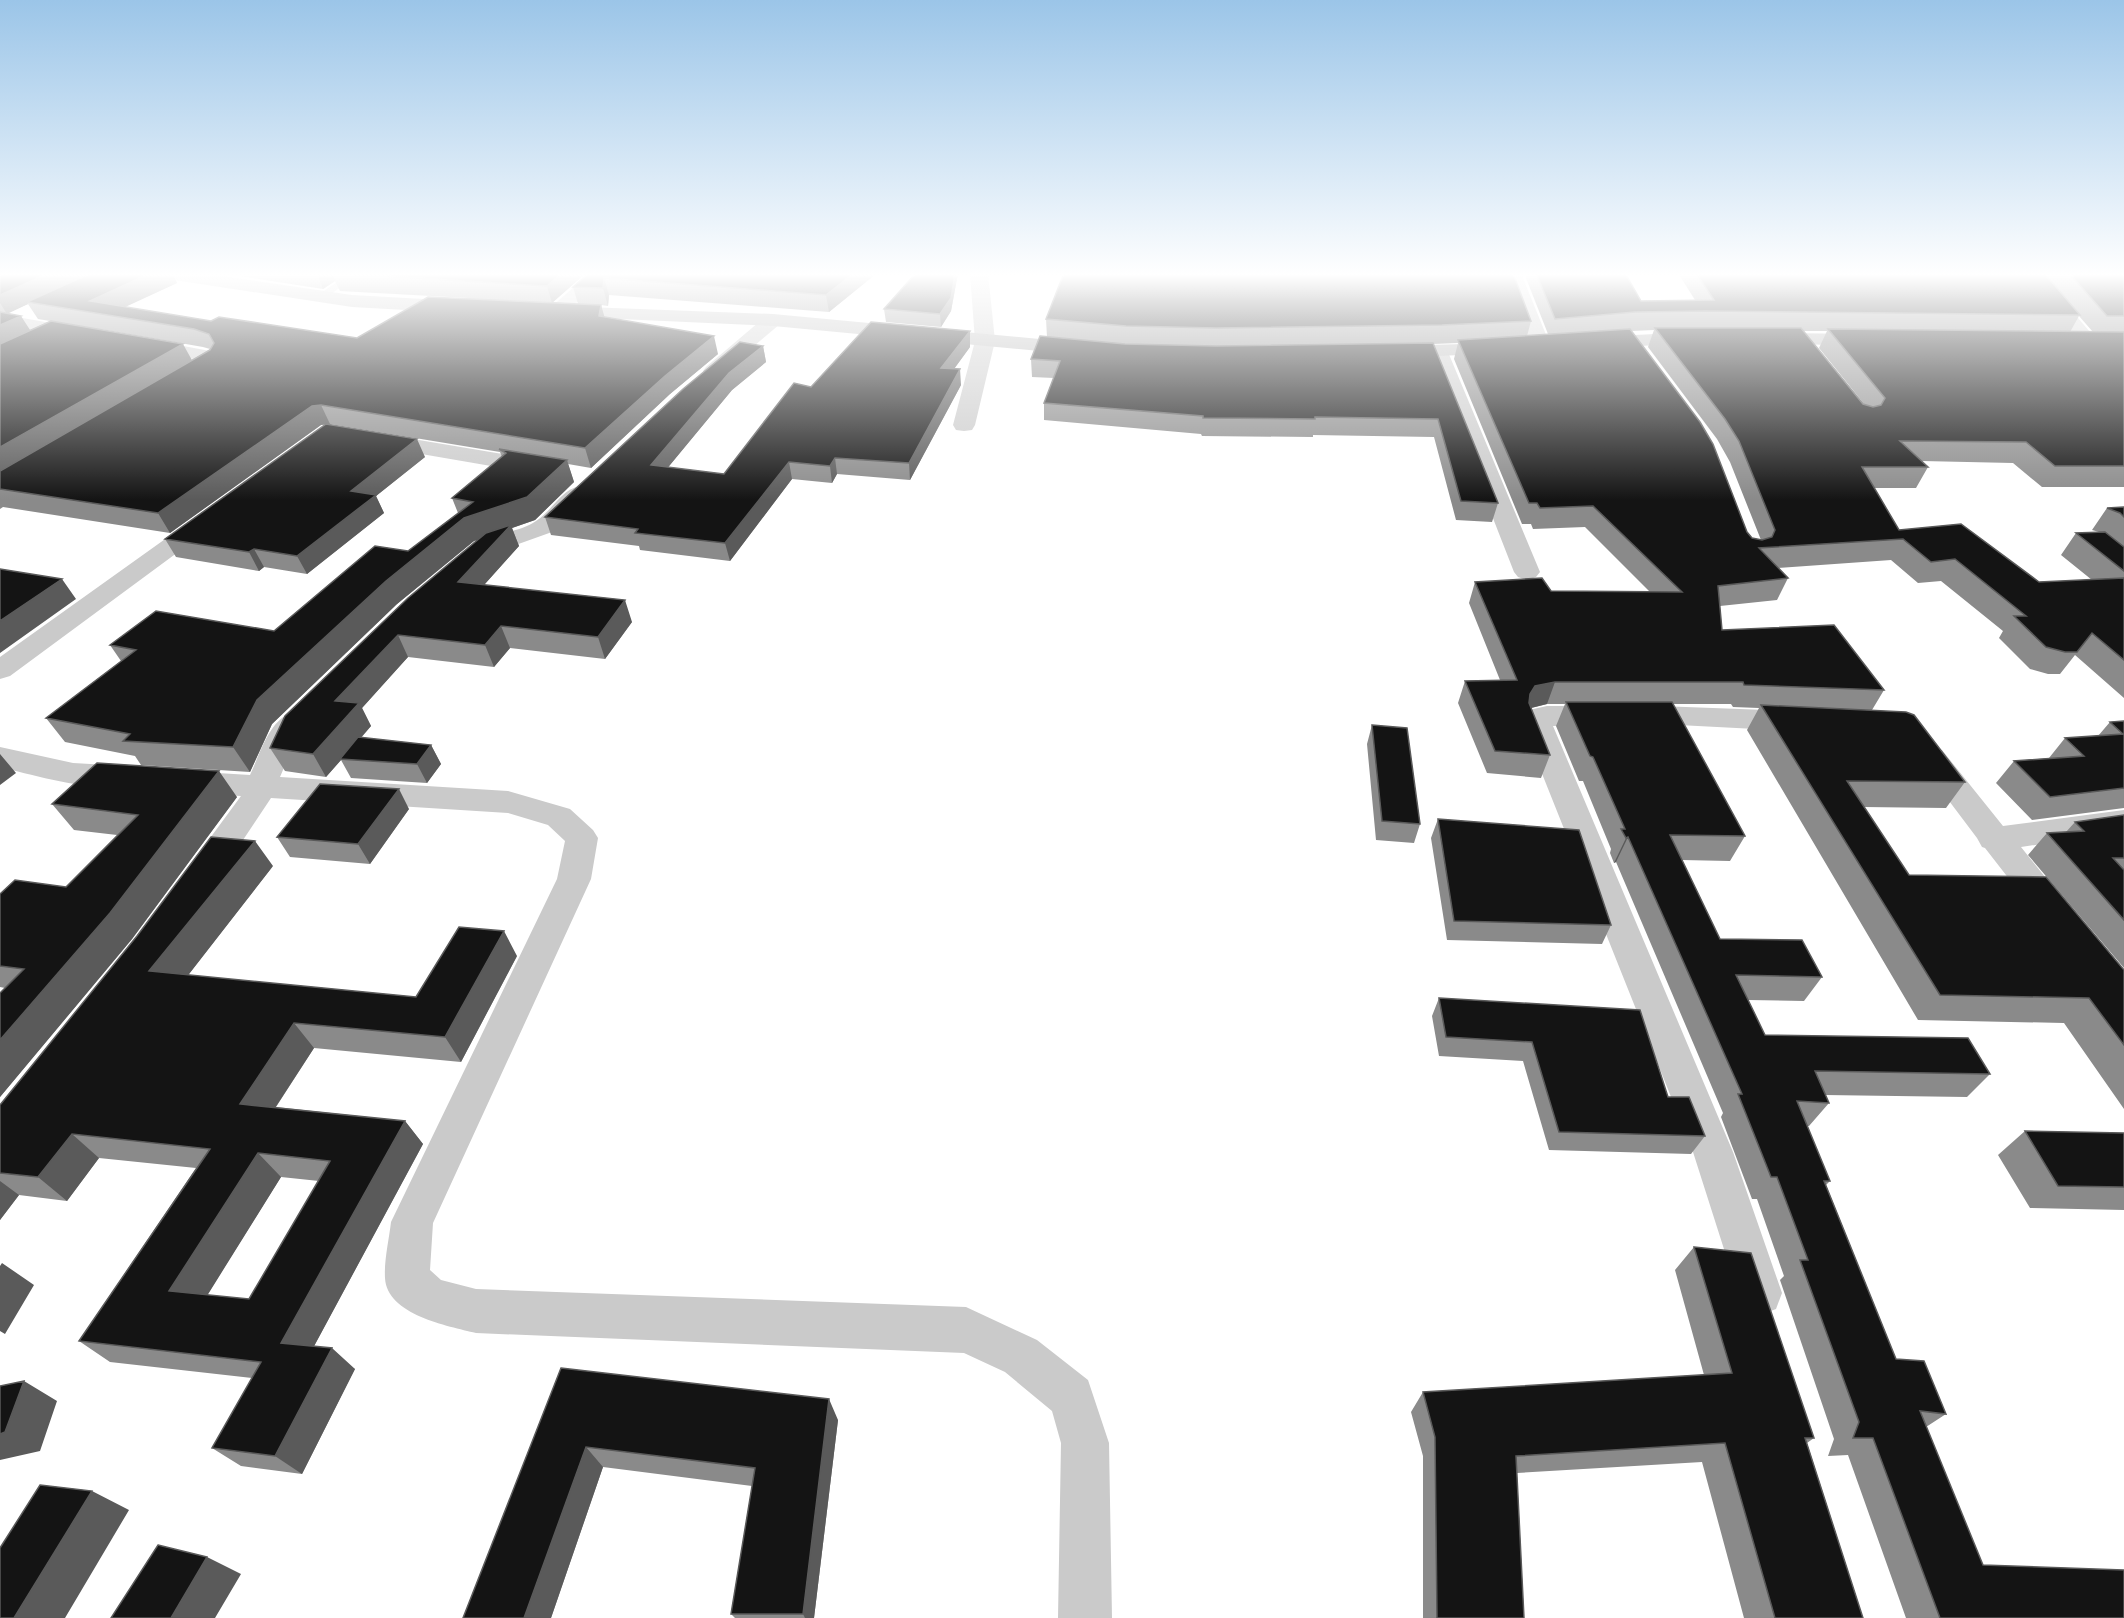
<svg xmlns="http://www.w3.org/2000/svg" width="2124" height="1618" font-family="Figtree,sans-serif">
<style>
.lines{fill:none;stroke-linecap:round;stroke-linejoin:round}
.lane{fill:#cacaca;fill-rule:evenodd}
.street{fill:#cacaca;fill-rule:evenodd}
.secondary{fill:#b7b7b7;fill-rule:evenodd}
.wall{fill:#8a8a8a;fill-rule:evenodd}
.shaded-wall{fill:#5a5a5a}
.building{fill:#141414;stroke:#5a5a5a;stroke-width:1.5;fill-rule:evenodd}
</style>
<rect width="100%" height="100%" fill="#fff"/>
<g class="lines">
<path class="lane" d="M351,273H361L325,298H319V294Z"/>
<path class="street" d="M590,273H609L562,316H550L547,312L550,308Z
M970,273H988L995,341L975,425L972,430L964,431L956,430L953,425L975,341Z
M1504,273H1521L1551,347L1548,351H1534L1531,347Z
M2022,273H2040L2095,338L2098,342L2095,346H2081Z
M0,314L79,328L86,330L88,334L86,338L79,340L0,326Z
M773,314L780,316L782,320L780,324L720,375H706L703,371L706,367L766,316Z
M146,339L210,351L217,354L221,362L218,366L191,381H177L174,377L177,373L199,360L139,349L136,345L139,341Z
M1438,346L1445,348L1448,352L1540,572L1536,577L1527,580L1518,577L1514,572L1428,352L1431,348Z
M377,433L538,460L546,462L549,467L546,472L538,474L369,445L366,440L369,435Z
M579,486L587,488L591,493L552,532L493,553C484,560 479,562 468,559L465,554C480,531 515,536 536,521C552,511 560,491 579,486Z
M204,515L212,517L216,522L212,527L10,676L0,679V657L196,517Z
M1547,706H1659L1795,711L1805,714L1810,721L1805,728L1795,731L1659,724L1553,726L1733,1152L1782,1293L1776,1309L1760,1315L1744,1309L1738,1293L1693,1152L1523,726L1524,717L1529,710Z
M297,710L307,713L312,720L297,737L280,777L508,791L570,809L593,830L598,838L591,879L433,1223L430,1270L441,1280L476,1289L966,1307L1037,1340L1088,1380L1109,1443L1112,1618H1058L1061,1443L1052,1411L1005,1372L964,1353L476,1333C448,1326 387,1315 385,1278C384,1260 389,1240 391,1222L557,879L565,841L548,825L508,813L271,798L215,882L203,885L191,882L186,873L191,864L241,796L185,793L174,790L170,782L174,774L185,771L250,775C261,752 269,718 297,710Z
M0,747L73,763L126,766L137,770L141,777L137,784C100,795 37,776 0,767Z
M1931,747L1942,750L2003,826L2124,810V832L2021,847L2065,902L2070,911L2065,920L2053,924L2041,920L1985,848L1982,847L1977,838L1916,757L1920,750Z"/>
<path class="secondary" d="M152,273H201L352,295L460,301L467,303L469,307L467,311L460,313L352,307L161,278Z
M560,306L773,314L1082,343L1089,345L1092,349L1089,353L1082,355L773,326L553,316L550,312L553,308Z
M1697,332L1704,334L1707,338L1704,342L1593,349L1586,347L1583,343L1586,339L1593,337Z
M1766,333L1868,334L1875,336L1878,340L1875,344L1868,346L1759,343L1756,339L1759,335Z
M1499,343L1506,345L1509,349L1506,353L1392,358L1385,356L1382,352L1385,348L1392,346Z"/>
</g>
<path class="wall" d="M0,273H172L177,283L124,307L211,321L357,338L468,298L340,291L335,281L323,289L220,273H586L553,302L578,304L573,287L589,273H877L829,312L609,295L608,306L601,305L604,317L718,354L670,394L591,468L568,464L574,482L535,520L512,528L519,546L484,585L632,622L605,659L510,648L494,667L408,657L362,708L371,726L361,738L431,745L441,764L427,783L351,778L341,760L326,777L285,771L270,748L478,540L474,541L397,604L272,724L250,772L141,765L135,756L65,742L46,718L121,661L110,645L274,631L408,551L458,513L452,498L502,457L500,452L330,424H327L425,457L376,496L384,513L307,574L264,567L259,571L176,557L165,539L326,424L321,425L170,533L3,507L0,509ZM28,304L38,319L50,321L30,330L7,313ZM100,329L203,347L210,349L192,360Z
M916,273H958L951,311L941,327L886,322L884,309Z
M1524,273H1625L1641,301L1695,300L1678,273H2124V487H2042L2013,463L1922,461L1928,467L1916,488H1874L1899,530L2039,582L2092,580L2061,555L2076,533L2099,532L2092,530L2107,508L2124,507V698L2075,655L2060,674H2048L2030,669L1999,638L2003,631L1941,581L1918,583L1891,560L1778,568L1788,578L1777,600L1720,606L1722,630L1884,690L1872,710L1965,782L1946,808L1864,807L1909,875L2124,970V1109L2064,1023L1918,1020L1747,730L1759,708L1733,707L1731,704H1673L1745,836L1730,861L1682,860L1720,939L1822,977L1804,1001L1748,1000L1765,1035L1990,1074L1967,1097L1825,1095L1829,1103L1809,1126H1807L1830,1181L1826,1185L1896,1359L1946,1414L1926,1427L1983,1565L2124,1618H1906L1848,1455L1828,1456L1834,1439L1780,1280L1784,1276L1757,1199H1752L1721,1117L1723,1113L1616,862L1614,863L1610,853L1611,849L1583,781H1579L1556,726L1565,704H1547L1531,708L1550,755L1541,778L1487,773L1458,703L1465,681L1500,680L1469,603L1475,582L1551,591L1650,592L1585,527L1533,529L1531,524H1522L1454,359L1458,343L1433,344L1498,503L1492,522L1456,520L1434,437L1313,435V437L1202,436L1201,434L1044,420V403L1054,378L1032,377L1031,359L1047,337L1046,319L1531,321L1527,336L1548,334ZM2079,316L2093,332H2070ZM1654,330L1648,347L1717,439L1730,462L1761,540L1752,538L1747,532L1631,331ZM1803,331H1827L1819,348L1865,405Z
M763,346L766,362L732,390L668,467L724,474L811,387L970,347L954,369L961,385L910,480L837,474L832,483L792,479L730,561L640,550L639,546L551,535L545,517Z
M2124,721V808L2032,820L1996,783L2014,761L2049,758L2065,738L2098,736L2110,722Z
M1372,725L1420,824L1414,843L1376,840L1367,744Z
M237,797L132,939L0,1097V993L5,988L0,987V894L66,887L117,835L74,830L52,804Z
M409,809L370,864L290,857L277,837Z
M2124,815V968L2028,855L2047,833L2066,832L2075,822Z
M1438,819L1611,925L1602,944L1447,940L1431,838Z
M273,866L188,975L416,997L517,956L461,1062L314,1048L276,1107L405,1121L423,1144L314,1346L355,1369L302,1474L241,1466L212,1448L252,1378L110,1362L79,1341L196,1168L99,1158L67,1201L19,1195L0,1220V1105ZM281,1177L319,1181L249,1299L207,1295Z
M1439,998L1668,1097L1705,1136L1691,1154L1549,1150L1523,1061L1439,1056L1432,1016Z
M2025,1131L2124,1133V1210L2030,1208L1998,1155Z
M1694,1247L1814,1438L1807,1443L1863,1618H1744L1702,1462L1517,1473L1524,1618H1423V1456L1411,1412L1423,1392L1704,1375L1675,1270Z
M561,1368L838,1420L814,1618H735L731,1614L752,1486L603,1467L551,1618H463Z"/>
<path class="shaded-wall" d="M49,273H97L27,302L28,304L7,314L0,303V295Z
M150,273H172L177,283L108,315L90,301Z
M317,273H346L332,274L335,281L323,289Z
M562,273H586L552,303L547,286Z
M854,273H877L829,312L826,295Z
M955,273H958L951,311L941,327L940,314Z
M604,278L609,295L608,306L603,288Z
M601,305L606,322L599,316Z
M21,316L32,333L0,348V325Z
M970,331V347L943,384L941,368Z
M714,336L718,354L670,394L591,468L585,448L665,376Z
M183,344L193,362L0,473V447Z
M763,346L766,362L732,390L656,482L651,465L729,373Z
M960,369L961,385L910,480L909,463Z
M321,405L330,424L321,425L170,533L158,513L312,406Z
M417,439L425,457L376,496L384,513L307,574L297,556L351,491Z
M835,458L837,474L832,483L830,466Z
M567,460L574,482L535,520L512,528L519,546L467,604L458,582L506,530L474,541L397,604L272,724L250,772L233,747L257,700L386,581L464,518Z
M789,462L792,479L730,561L725,543Z
M254,549L264,567L259,571L249,552Z
M62,579L76,599L0,653V621Z
M625,600L632,622L605,659L598,637Z
M501,626L510,648L494,667L485,645Z
M398,635L408,657L362,708L371,726L342,759H340L341,760L326,777L313,754L335,701Z
M1555,682L1547,704L1527,709L1530,694L1535,686Z
M431,745L441,764L427,783L417,764Z
M0,754L16,773L0,785Z
M219,771L237,797L132,939L0,1097V1040Z
M399,789L409,809L370,864L358,844Z
M1628,837L1616,862L1614,863L1626,838Z
M255,841L273,866L172,996L149,971Z
M504,931L517,956L461,1062L445,1037Z
M294,1023L314,1048L262,1128L240,1104Z
M405,1121L423,1144L305,1363L281,1343Z
M72,1134L99,1158L67,1201L38,1177Z
M258,1153L281,1177L197,1312L169,1291Z
M0,1181L19,1195L0,1220Z
M2,1263L34,1285L5,1334L0,1331V1266Z
M332,1348L355,1369L302,1474L275,1456Z
M24,1381L57,1401L40,1451L0,1460V1434Z
M829,1399L838,1420L814,1618H805L803,1614Z
M586,1447L603,1467L551,1618H524Z
M92,1491L129,1510L65,1618H14Z
M207,1557L241,1574L215,1618H171Z"/>
<path class="building" d="M0,273H49L0,295Z
M91,273H151L90,301L211,321L219,317L357,338L428,297L601,305L599,316L714,336L665,376L585,448L321,405L312,406L158,513L0,489V471L210,350L214,343L209,334L194,329L27,302Z
M333,273H562L547,286Z
M589,273H854L826,295L604,278L603,288L573,287Z
M916,273H955L951,298L940,314L884,309Z
M1064,273H1513L1531,321L1442,325L1216,328L1126,326L1046,319Z
M1536,273H1625L1641,301L1714,300L1696,273H2044L2080,315L1705,311L1635,312L1555,319Z
M2069,273H2124V316H2107Z
M0,312L21,316L0,325Z
M51,321L183,344L0,447V344Z
M871,322L970,331L941,368L960,369L909,463L835,458L830,466L789,462L725,543L635,533L638,529L545,517L683,389L740,342L763,346L729,373L651,465L724,474L794,383L811,387Z
M1655,328H1801L1863,404L1873,407L1881,405L1885,398L1828,329L2124,332V466H2055L2026,442L1900,441L1928,467H1862L1899,530L1961,524L2039,582L2124,578V660L2092,633L2077,652H2065L2046,647L2014,616H2026L1955,559L1931,562L1903,539L1759,548L1788,578L1718,586L1722,630L1834,625L1884,690L1744,685L1743,682H1555L1535,686L1530,694L1529,703L1550,755L1495,751L1465,681L1517,680L1475,582L1542,578L1551,591L1682,592L1593,506L1540,508L1537,503H1529L1458,340L1630,329L1700,422L1713,444L1747,532L1752,538L1762,540L1772,537L1775,530L1739,441L1725,419Z
M1040,336L1125,344L1216,346L1433,343L1498,503L1461,501L1438,419L1315,417V419L1203,418V416L1044,403L1060,361L1031,359Z
M326,424L417,439L351,491L376,495L297,556L254,549L249,552L165,539Z
M499,449L567,460L527,497L464,518L386,581L257,700L233,747L123,741L130,734L46,718L136,650L110,645L156,611L274,631L375,546L408,551L473,502L452,498L506,453Z
M2124,507V517L2120,513L2107,508Z
M511,525L458,582L625,600L598,637L501,626L485,645L398,635L335,701L359,703L313,754L270,748L285,716L408,598L486,533Z
M2105,532L2124,547V571L2076,533Z
M0,569L62,579L0,621Z
M1566,702H1672L1745,836L1670,835L1720,939L1802,940L1822,977L1736,975L1765,1035L1968,1038L1990,1074L1815,1071L1829,1103L1797,1101L1830,1181H1824L1896,1359L1924,1361L1946,1414L1920,1411L1983,1565L2124,1570V1618H1940L1873,1438H1853L1859,1422L1800,1260H1808L1777,1177H1771L1738,1094H1742L1628,837L1626,838L1621,829H1625L1593,757L1590,756Z
M1761,705L1906,712L1914,715L1965,782L1847,781L1909,875L2046,877L2124,970V1045L2089,998L1940,995Z
M2124,721V788L2050,797L2014,761L2084,756L2065,738L2123,734L2110,722Z
M1372,725L1407,728L1420,824L1382,821Z
M358,737L431,745L417,764L340,759Z
M97,763L219,771L110,913L0,1040V993L24,969L0,966V894L15,880L66,887L138,815L52,804Z
M320,784L399,789L358,844L277,837Z
M2124,815V858H2113L2124,870V920L2047,833L2084,831L2075,822Z
M1438,819L1579,830L1611,925L1454,921Z
M211,837L255,841L149,971L416,997L459,927L504,931L445,1037L294,1023L240,1104L405,1121L281,1343L332,1348L275,1456L212,1448L261,1362L79,1341L210,1149L72,1134L38,1177L0,1173V1105L137,936ZM258,1153L330,1161L249,1299L169,1291Z
M1439,998L1640,1010L1668,1097H1689L1705,1136L1559,1132L1532,1042L1446,1037Z
M2025,1131L2124,1133V1187L2058,1186Z
M1694,1247L1751,1253L1814,1438H1805L1863,1618H1775L1725,1443L1516,1456L1524,1618H1437L1435,1437L1423,1392L1732,1373Z
M561,1368L829,1399L803,1614H731L755,1468L586,1447L524,1618H463Z
M24,1381L5,1432L0,1434V1386Z
M40,1485L92,1491L14,1618H0V1548Z
M158,1545L207,1557L171,1618H111Z"/>
<linearGradient id="sky" x2="0" y2="1"><stop stop-color="#9bc5e8"/><stop offset="0.55" stop-color="#fff"/><stop offset="1" stop-color="#fff" stop-opacity="0"/></linearGradient>
<rect width="2124" height="500" fill="url(#sky)"/>
</svg>
